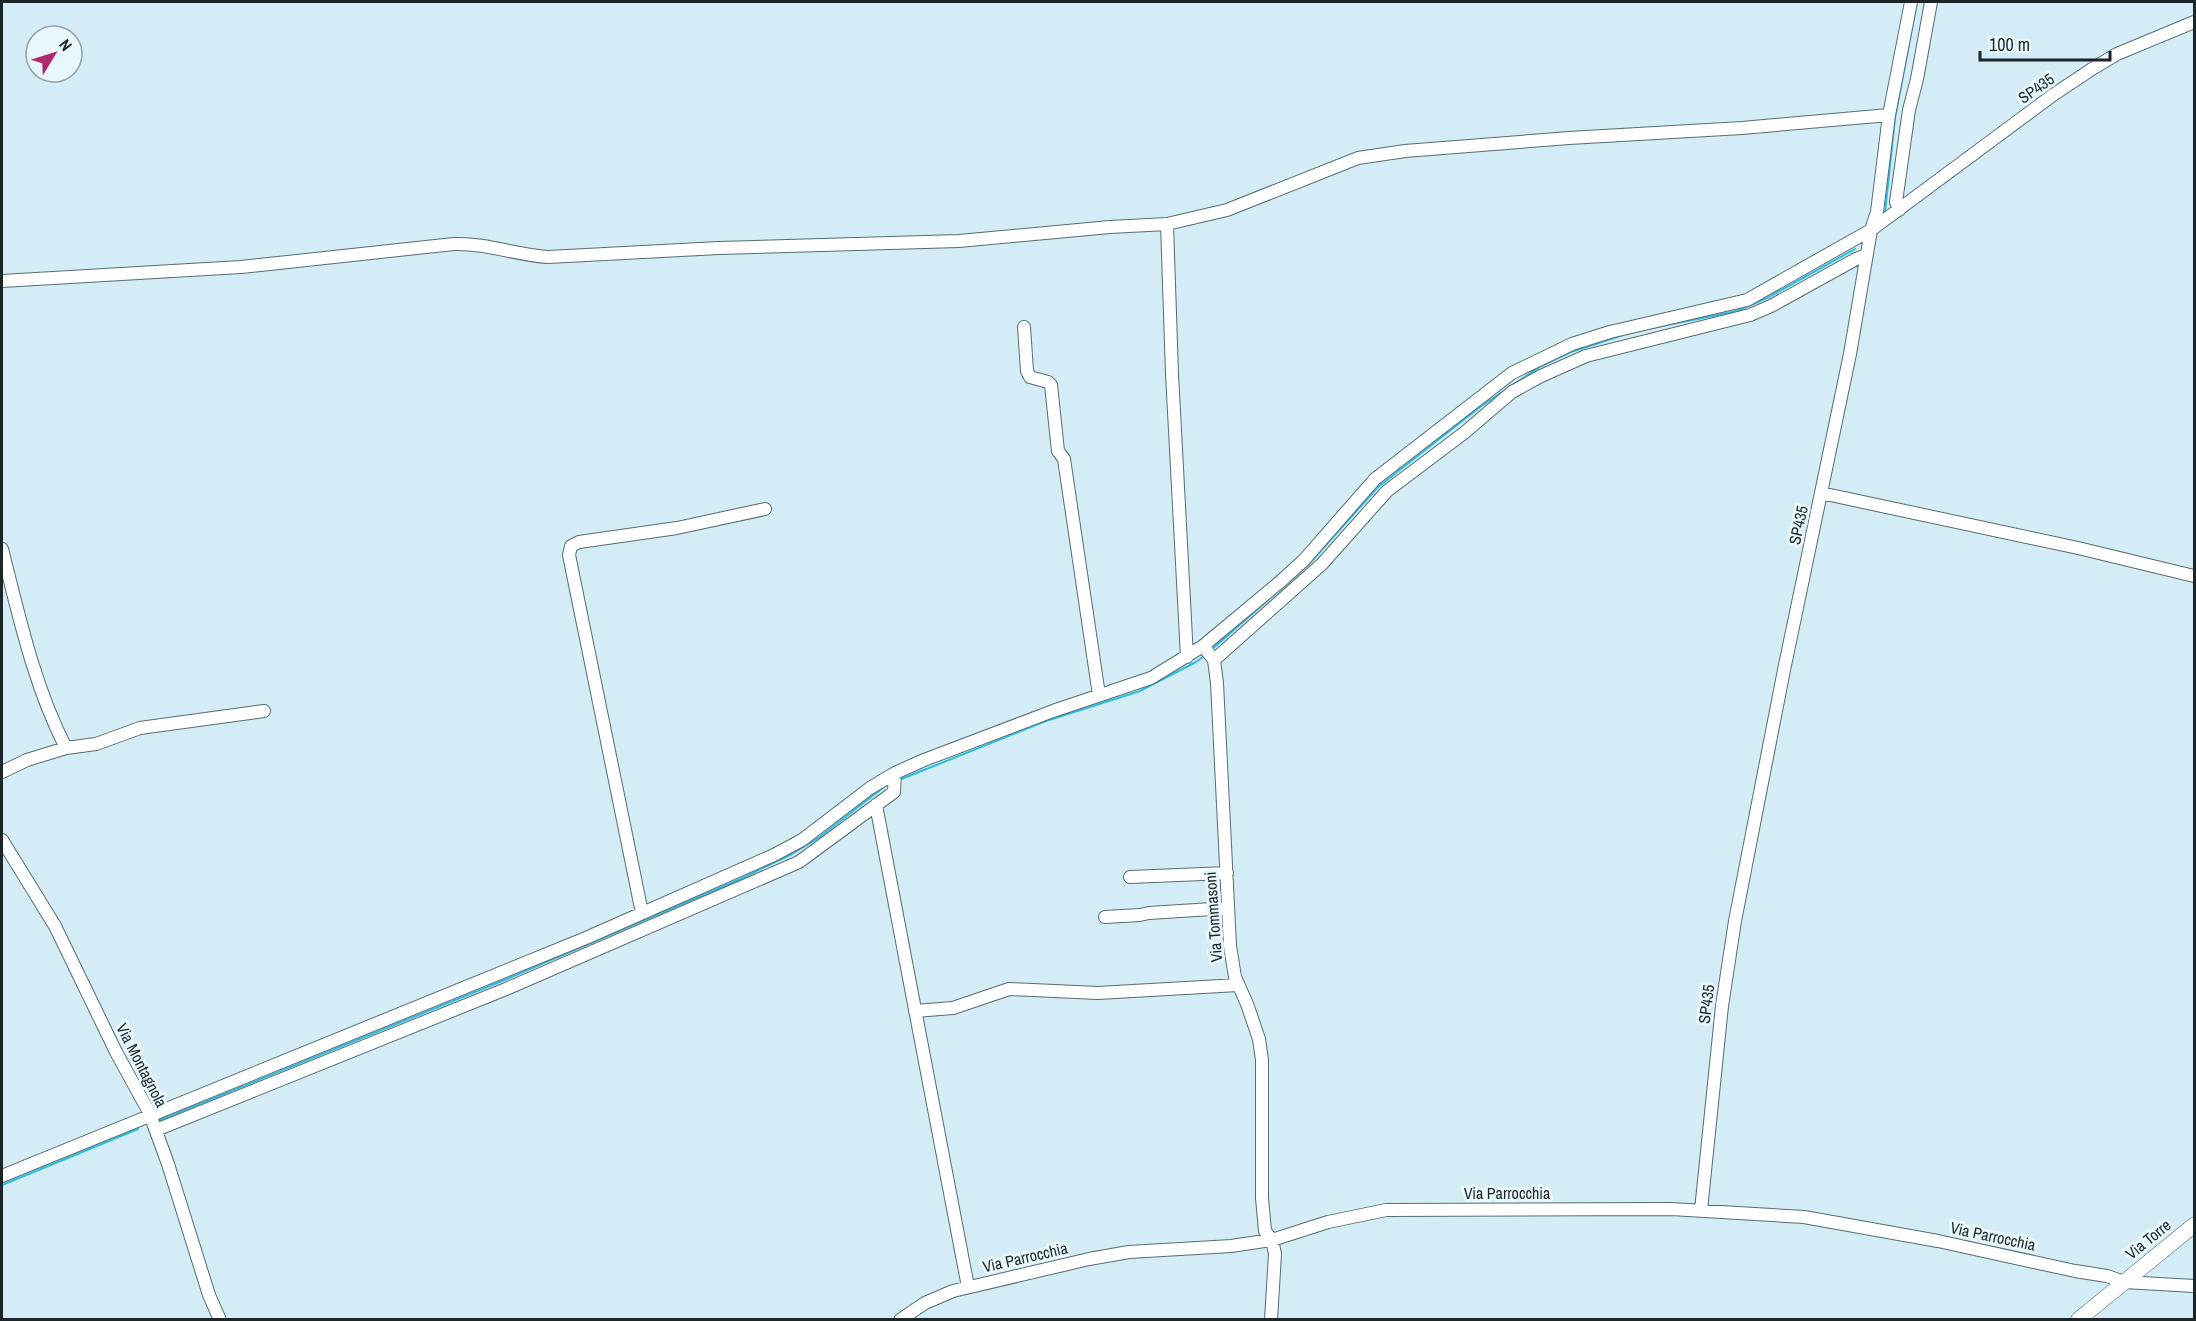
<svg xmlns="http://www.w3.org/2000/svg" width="2196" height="1321" font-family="'Archivo Narrow',sans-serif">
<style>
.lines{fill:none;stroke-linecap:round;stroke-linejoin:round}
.stream{stroke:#29bee3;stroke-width:2}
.minor-casing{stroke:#566c73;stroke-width:14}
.major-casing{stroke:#566c73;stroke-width:16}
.minor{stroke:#fff;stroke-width:12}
.major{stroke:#fff;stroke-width:15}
.labels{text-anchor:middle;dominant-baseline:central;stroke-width:6;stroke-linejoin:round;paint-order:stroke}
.street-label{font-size:16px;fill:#1c2629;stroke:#e8f7fc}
</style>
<rect width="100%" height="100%" fill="#d3ecf5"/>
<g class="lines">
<path class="stream" d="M1885,213L1895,118L1917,2
M1652,328L1737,311L1767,298L1855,249
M1211,650L1309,564L1378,487L1480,407L1541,366L1571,352L1623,335
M899,780L1046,721L1140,691L1196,662L1204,656
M160,1120L502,981L738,880L792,854L818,838L888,784
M2,1185L138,1129"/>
<defs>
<path id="minor" d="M1899,210L1896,202L1909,110L1917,79L1931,2
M1167,224L1172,374L1187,657
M2,281L241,267L454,244C487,243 516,255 548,257L719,248L959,241L1110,227L1167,224L1227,210L1358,158L1405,151L1569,138L1742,128L1889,115
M1024,327L1027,371L1030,377L1048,382L1051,385L1058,451L1064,459L1099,695
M1821,493L2078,548L2194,576
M2,549C19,616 34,686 66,748
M1203,646L1214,660L1217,683L1230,946L1235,977L1247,1004L1259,1039L1262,1060V1198L1265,1231L1272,1240L1275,1254L1271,1320
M1214,660L1322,564L1387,491L1464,433L1512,392L1541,376L1586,356L1750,315L1771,306L1856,259L1866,255
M2,772L27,760L66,748L96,744L140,728L264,711
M876,805L968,1287
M2,840L55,926L116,1052L149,1112L168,1164L209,1295L220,1320
M1130,877L1227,873
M642,913L569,555L571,546L579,542L677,528L765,509
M1105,917L1140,915L1149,913L1228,908
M915,1011L953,1008L1009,989L1098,993L1238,985
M156,1130L506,989L799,862L894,792L895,773
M2,1176L586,938L774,855L802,840L870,788L895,773L924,760L1053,711L1151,678L1203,646L1281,581L1304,560L1375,479L1512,373L1572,344L1610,332L1747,300L1871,230L1877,212L1889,115L1911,2
M1701,1210L1722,1006L1735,921L1784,670L1850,354L1871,230L2053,95L2092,69L2117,54L2194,22
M900,1320L925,1303L953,1291L1089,1259L1129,1252L1231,1246L1272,1240L1328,1222L1386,1210L1671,1209L1804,1217L1938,1241L2075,1271L2107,1276L2124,1282L2194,1286"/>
<path id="major" d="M2078,1320L2194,1225"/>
</defs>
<use href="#minor" class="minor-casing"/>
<use href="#major" class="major-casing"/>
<use href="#minor" class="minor"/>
<use href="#major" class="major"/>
</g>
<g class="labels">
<g class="street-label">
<text transform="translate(2036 88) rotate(-35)">SP435</text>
<text transform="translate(1798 525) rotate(-78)">SP435</text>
<text transform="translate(1213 917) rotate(-94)">Via Tommasoni</text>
<text transform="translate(1706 1004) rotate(-83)">SP435</text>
<text transform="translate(142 1065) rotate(63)">Via Montagnola</text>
<text x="1507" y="1193">Via Parrocchia</text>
<text transform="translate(1993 1236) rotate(12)">Via Parrocchia</text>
<text transform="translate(2148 1239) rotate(-39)">Via Torre</text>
<text transform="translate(1025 1257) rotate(-13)">Via Parrocchia</text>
</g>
</g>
<rect width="2196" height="1321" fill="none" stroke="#1c2629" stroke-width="6"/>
<g transform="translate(54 54) rotate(52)"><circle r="28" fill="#e8f7fc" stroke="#96a3a8" stroke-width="1.5"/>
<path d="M0-4.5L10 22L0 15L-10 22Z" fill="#af296f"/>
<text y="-9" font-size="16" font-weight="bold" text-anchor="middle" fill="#1c2629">N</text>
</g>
<path d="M1980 51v9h130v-9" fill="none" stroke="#1c2629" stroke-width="3"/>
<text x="1989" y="51" font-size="18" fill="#1c2629" stroke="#e8f7fc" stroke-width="4.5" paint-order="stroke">100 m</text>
</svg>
